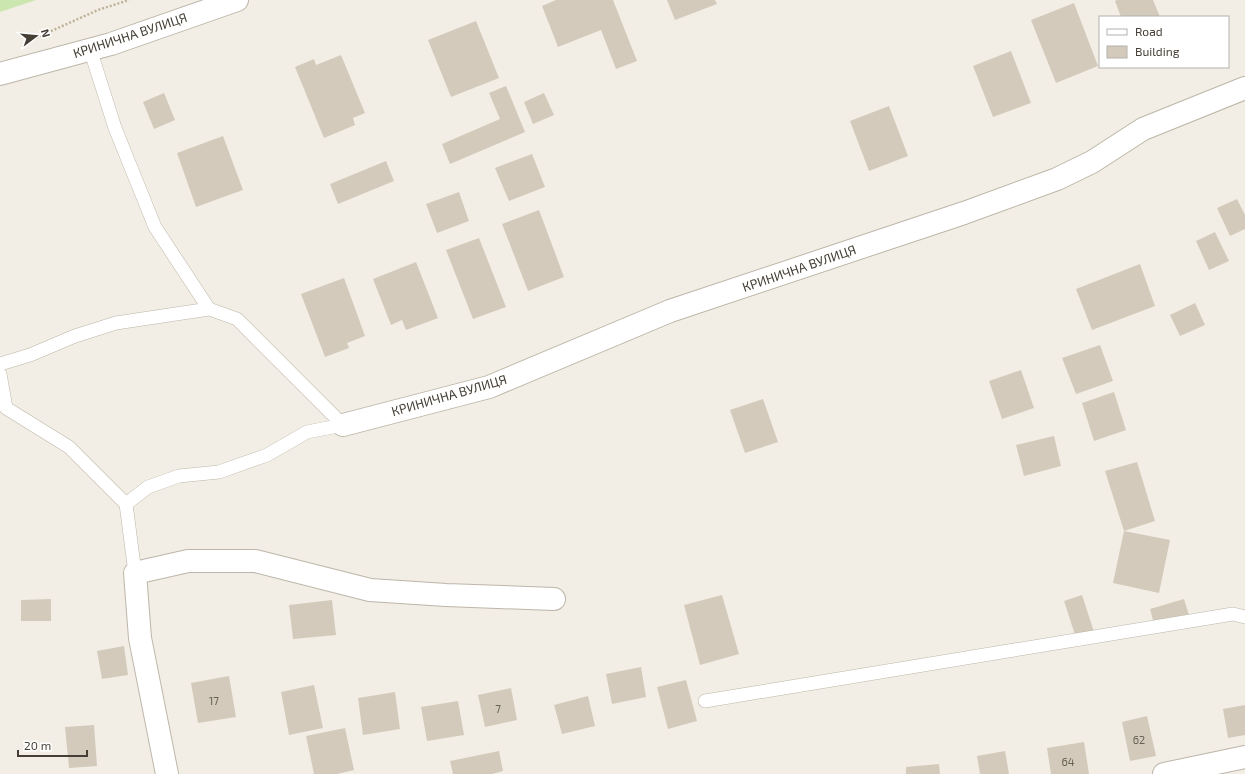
<svg xmlns="http://www.w3.org/2000/svg" width="1245" height="774" font-family="'Exo 2',sans-serif">
<style>
.green{fill:#cbe6ae}
.building{fill:#d3cabb}
.lines{fill:none;stroke-linecap:round;stroke-linejoin:round}
.lane-casing{stroke:#bdb6a8;stroke-width:14}
.street-casing{stroke:#bdb6a8;stroke-width:24}
.path{stroke:#bfb299;stroke-width:2.5;stroke-dasharray:2 2;stroke-linecap:butt}
.lane{stroke:#fff;stroke-width:13}
.street{stroke:#fff;stroke-width:22}
.labels{text-anchor:middle;dominant-baseline:central;stroke-width:4;stroke-linejoin:round;paint-order:stroke}
.number-label{font-size:11px;fill:#686156}
.street-label{font-size:13px;fill:#443e35;stroke:#fff}
</style>
<rect width="100%" height="100%" fill="#f2eee5"/>
<path class="green" d="M0,0H36L0,12Z"/>
<path class="building" d="M556,0H613L637,61L616,69L601,30L558,47L542,6Z
M667,0H715L717,4L675,20Z
M1117,0H1153L1160,17H1121L1115,1Z
M1074,3L1098,66L1056,83L1031,20Z
M476,21L499,78L451,97L428,40Z
M1011,51L1031,103L993,117L973,66Z
M341,55L365,113L353,118L355,125L324,138L295,67L314,59L316,65Z
M506,86L525,132L450,164L442,144L500,119L489,93Z
M164,93L175,120L154,129L143,102Z
M544,93L554,115L533,124L524,102Z
M889,106L908,156L869,171L850,121Z
M223,136L243,190L196,207L177,153Z
M532,154L545,187L509,201L495,168Z
M386,161L394,181L338,204L330,184Z
M459,192L469,221L437,233L426,204Z
M1237,199L1245,215V229L1230,236L1217,208Z
M539,210L564,277L528,291L502,224Z
M1215,232L1229,261L1209,270L1196,241Z
M479,238L506,307L473,319L446,250Z
M416,262L438,318L406,330L402,320L391,325L373,279Z
M1140,264L1155,306L1092,330L1076,289Z
M344,278L365,336L347,343L349,348L325,357L301,294Z
M1195,303L1205,325L1180,336L1170,315Z
M1100,345L1113,381L1076,394L1062,358Z
M1021,370L1034,408L1002,419L989,381Z
M1114,392L1126,430L1094,441L1082,403Z
M763,399L778,442L745,453L730,410Z
M1054,436L1061,466L1024,476L1016,445Z
M1137,462L1155,521L1124,531L1170,540L1159,593L1113,583L1124,531L1105,471Z
M722,595L739,654L700,665L684,605Z
M1082,595L1094,632L1076,638L1064,601Z
M51,599V621H21V600Z
M1184,599L1189,615L1154,624L1150,609Z
M332,600L336,635L293,639L289,605Z
M124,646L128,675L102,679L97,651Z
M641,667L646,697L612,704L606,674Z
M229,676L236,717L198,723L191,683Z
M686,680L697,721L668,729L657,687Z
M314,685L323,728L289,735L281,692Z
M511,688L517,720L485,727L478,695Z
M395,692L400,729L363,735L358,698Z
M588,696L595,726L562,734L554,705Z
M458,701L464,735L427,741L421,707Z
M1245,705V735L1228,738L1223,709Z
M1147,716L1156,756L1130,761L1122,722Z
M94,725L97,766L69,768L65,727Z
M345,728L354,770L337,774H314L306,736Z
M1084,742L1089,774H1051L1047,748Z
M499,751L503,771L492,774H453L450,761Z
M1005,751L1009,774H980L977,756Z
M939,764L940,774H906V767Z"/>
<g class="lines">
<defs>
<path id="lane" d="M90,49L115,128L155,227L209,309L237,319L343,425
M0,364L30,355L75,336L116,323L209,309
M0,374L6,408L69,447L126,504L135,573
M126,504L148,487L179,476L219,472L267,455L307,432L343,425
M705,701L1233,614L1245,617"/>
<path id="street" d="M0,74L111,44L237,0
M343,425L489,387L670,311L964,213L1057,179L1092,162L1143,129L1245,88
M167,774L140,638L135,573L188,561H255L370,590L446,595L554,599
M1164,774L1245,757"/>
</defs>
<use href="#lane" class="lane-casing"/>
<use href="#street" class="street-casing"/>
<path class="path" d="M29,41L98,10L129,0"/>
<use href="#lane" class="lane"/>
<use href="#street" class="street"/>
</g>
<g class="labels">
<g class="number-label">
<text x="214" y="700">17</text>
<text x="498" y="708">7</text>
<text x="1139" y="739">62</text>
<text x="1068" y="761">64</text>
</g>
<g class="street-label">
<text transform="translate(130 35) rotate(-18)">КРИНИЧНА ВУЛИЦЯ</text>
<text transform="translate(799 268) rotate(-19)">КРИНИЧНА ВУЛИЦЯ</text>
<text transform="translate(449 395) rotate(-16)">КРИНИЧНА ВУЛИЦЯ</text>
</g>
</g>
<rect x="1099" y="16" width="130" height="52" fill="#ffffff" stroke="#b4b2ae"/>
<rect x="1107" y="29" width="20" height="6" fill="#ffffff" stroke="#b4b2ae"/>
<text x="1135" y="36" font-size="12" fill="#443e35">Road</text>
<rect x="1107" y="46" width="20" height="12" fill="#d3cabb" stroke="#b4b2ae"/>
<text x="1135" y="56" font-size="12" fill="#443e35">Building</text>
<g transform="translate(36 36) rotate(74)" stroke="#ffffff" stroke-width="3" paint-order="stroke">
<path d="M0-3L7 15L0 10L-7 15Z" fill="#443e35"/>
<text y="-6" font-size="11" font-weight="bold" text-anchor="middle" fill="#443e35">N</text>
</g>
<path d="M18 750v6h69v-6" fill="none" stroke="#443e35" stroke-width="2"/>
<text x="24" y="750" font-size="12" fill="#443e35" stroke="#ffffff" stroke-width="3" paint-order="stroke">20 m</text>
</svg>
